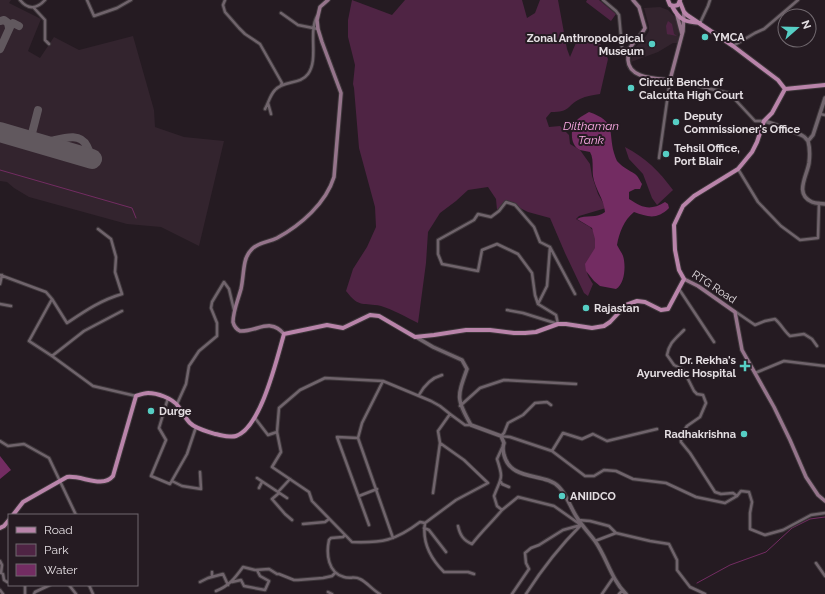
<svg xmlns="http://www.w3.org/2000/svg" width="825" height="594" font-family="Raleway,sans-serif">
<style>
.built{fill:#33242e}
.grass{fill:url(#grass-tufts)}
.green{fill:#4f2444}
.water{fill:#732c62}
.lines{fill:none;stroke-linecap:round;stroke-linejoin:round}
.stream{stroke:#732c62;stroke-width:1}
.taxiway{stroke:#61585e;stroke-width:8}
.runway{stroke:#61585e;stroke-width:20}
.minor-casing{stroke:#3d363a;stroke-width:4.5}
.tertiary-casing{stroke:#3d363a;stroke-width:5.5}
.secondary-casing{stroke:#3d363a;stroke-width:5.5}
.primary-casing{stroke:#3d363a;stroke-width:6}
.minor{stroke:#70646c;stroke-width:2.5}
.tertiary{stroke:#70646c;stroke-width:3.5}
.secondary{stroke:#95748b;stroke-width:3.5}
.primary{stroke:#b984aa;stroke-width:4}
.poi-dot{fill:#56cec4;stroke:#251b22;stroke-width:1.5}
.labels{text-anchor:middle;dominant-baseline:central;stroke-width:4;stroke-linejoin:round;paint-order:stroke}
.poi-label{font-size:11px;font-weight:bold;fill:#e4dee2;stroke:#251b22;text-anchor:start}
.street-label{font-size:11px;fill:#e4dee2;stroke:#251b22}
.water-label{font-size:12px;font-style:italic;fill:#fcaae5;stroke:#251b22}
</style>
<defs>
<pattern id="grass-tufts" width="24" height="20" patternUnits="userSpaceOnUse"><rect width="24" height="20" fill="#4f2444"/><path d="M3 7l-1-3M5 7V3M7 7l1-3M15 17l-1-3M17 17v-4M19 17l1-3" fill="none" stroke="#68435f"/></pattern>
</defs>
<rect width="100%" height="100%" fill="#251b22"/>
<path class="built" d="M0,0H11L9,3L41,19L28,51L40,58L54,37L79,50L133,36L154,110L155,127L184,137L224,141L199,246L161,227L127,224L29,197L14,188L7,182L0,181Z
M660,7L668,10L674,16L678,23L679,32L678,43H673L658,52L631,62L632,51L646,36L649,31V26L644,8Z"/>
<path class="grass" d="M668,21L672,24L674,34L677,36L667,34L666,26Z"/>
<path class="green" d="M352,0L392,15L405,0H522L527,18L535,13L540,0H558L567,49L570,57L578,38L595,35L605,52L608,59L600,94C594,95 586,96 580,99C566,106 571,112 551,112L546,118L549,127L560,126L569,135L570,144L580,150L590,164L592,176L598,194L606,208L579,216L576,219L590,227L596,234L595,252C583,264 584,270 593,284L588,296L584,293L565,253L550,218L528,212L506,201L497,210L496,199L488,187L468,190L456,201L440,213L428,232L426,263L418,323C408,318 392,309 381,306C363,302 360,309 346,291L353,269L367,247L376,227L375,207L359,148L354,88L353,84L355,65L348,37V20Z
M587,0H599L616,14L611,21L586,2Z
M625,147C646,158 659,171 673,190L657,205L652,198L643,174L629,159Z"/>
<path class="water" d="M589,112C617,122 608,131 614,153C615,156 616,159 617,161C622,167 629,170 635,174C638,176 640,181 642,184L640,189H635L629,192V199C643,208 650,211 665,202L668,204L669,208C657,220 648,217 634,212C624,220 619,233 617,245C619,249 622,253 623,256C626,265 625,284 616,289L600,286L594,281L586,271L585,264L595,248V239L592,228L577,219C586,214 597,219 605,212C604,199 595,189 593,176C592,167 594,159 590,152C587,151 583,151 580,150C569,145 570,126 578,119C581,116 586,114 589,112Z
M0,456L11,470L0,479Z"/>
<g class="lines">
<path class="stream" d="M0,170L132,208L136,218
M697,583L730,565L766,552L792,528L810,519L825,517"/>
<path class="taxiway" d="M0,21L4,20L8,23L9,28
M0,49L11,25L13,23L19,26
M30,141L38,110
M38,143C54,143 78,128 87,146C90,151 90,156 87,161H82L66,151"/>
<path class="runway" d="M0,132L92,159"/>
<defs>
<path id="minor" d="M20,0C28,10 37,9 45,0
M87,0L94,16L117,8L131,0
M225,0L223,5L225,12L239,28L245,34L260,44L282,83L281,85
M603,0L616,11L619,15L622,48L625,50L630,48
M34,8L45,20V40L49,44
M281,13L298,25L318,29
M700,23L708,6L710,0
M733,46L755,33L764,29L798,0
M268,103L271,114
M265,109C268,104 270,95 275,90C284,80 300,85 308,74C319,59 308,33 317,16
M820,114L825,115
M659,158L670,80L729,93L755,121H764
M738,169L758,202L781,226L800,240L818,238L819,203
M98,229L111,239L116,257L115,272L122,294C101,300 85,311 67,323L52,299L29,341L52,356L93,386L136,396
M0,275L46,292L52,299
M0,284L2,275
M679,289L714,342
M0,304L11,306
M538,304L547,286L550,247
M507,310L523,313L558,324L556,315L538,304L535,295L532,273L518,254L497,244L482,250L478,271L442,264L438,254V240L474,220L478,214L491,217L499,211L506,202L515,205L534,227L540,242L550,247L575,294
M736,312L755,325L765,321L775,319C781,324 784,331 790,336L804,334L812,339L817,346
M684,330C675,339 669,343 667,355L674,365L682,369L684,371L694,391L697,394L703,395L706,403L700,417L687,426L681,436V442L690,453L715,492L721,494L733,493L737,496
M52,356L84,331L122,311
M755,373L784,361L825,366
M383,381L362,423L358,438L393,538
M419,395C424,386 431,378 442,375
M168,398L159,428L166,440L151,476L170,484L187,454L196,427
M177,404L186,384L189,366L199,351L217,336V323L211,308L212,302L224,282L229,289L234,310
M551,405L547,402L535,403L523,415L508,423L504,433L501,436L510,437L552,451
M460,406L480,388L504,380L576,384
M255,418L268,435L277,432
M657,429L607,441L593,434L582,439L563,433L552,451L585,476H594L604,470L616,471L633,479L666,483L696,497L725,503L737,496L741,491L749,492L752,502L750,513V529L765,535L783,530L811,515L825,513
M358,438L337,437L369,525
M0,441L8,446L24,444L49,458L76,515
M440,443L464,460L488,483L456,500L425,523C422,542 431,559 444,572H468L474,574
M502,448L497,459C504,480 501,477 494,496L497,506L502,510L518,497L554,506L581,525
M257,478L278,492L290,479
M172,481L182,486L201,489L200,472
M501,482L502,484L509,487
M259,488L262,482
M278,492L287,498
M279,493L272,499L285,514L292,520
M433,493L440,443L438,431L450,414L465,425H471
M359,496L377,489
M578,520L590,521L609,526L616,533
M425,523L420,522C395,541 382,543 352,542L312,501L309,492L272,467L281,452L277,432L279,408L300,390L325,378L383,381L431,401L440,406L450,414
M303,524L325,522L329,519
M458,526C460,535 463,540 472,544C481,532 492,522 502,510
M424,528L429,530L446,552
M345,535L343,537L331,538L329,540C326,554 328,573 344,577C349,579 355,576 360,579C367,582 372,590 380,594
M595,541L616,533L650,541L669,544L677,560V570L690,587L705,594
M0,561L2,565L1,573L3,574L4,580L7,582
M816,563L825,576
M212,572V577
M200,582L208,578L223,574L228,585
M232,582L241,580L244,586L265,590L269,581L260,576L257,570
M69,585L76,594
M89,585L93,594
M0,590L3,594
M216,591C229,586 235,578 243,567L255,570L269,569L277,574H279L294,580H298L323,578L332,576L335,573
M328,592L332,594
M25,594V585
M34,594L35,592L50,585
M512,594L529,569L526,563L525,553L531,548L539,545L563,530L581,525
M526,594C542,569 560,546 581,525
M602,594L613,578
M619,594L622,591L623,592"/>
<path id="tertiary" d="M825,98L813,135L808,141C810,148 810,155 809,163C807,176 794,194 812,202C816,204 821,203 825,204
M764,121C769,122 798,133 803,136C805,137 806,139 808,141
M416,337L433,347L462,360L467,369C457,397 456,399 471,425L501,436L504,443C502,448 503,450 504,455C511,482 545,472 559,487C566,494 571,508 576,516C582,526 589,533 595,541C607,558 611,579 626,594"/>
<path id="secondary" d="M633,0L639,7L645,28C641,36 634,41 630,48C628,52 628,57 628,60C629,79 656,78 670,80L683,31L684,12
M677,15L682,34
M684,279L698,286L735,312L742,350L774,407L790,440L806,477L818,495L825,501
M284,334C270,317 257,332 240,331C236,329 234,326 233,322C233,311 238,300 241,289C243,280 243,271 245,262C246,257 249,252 252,249C259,242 269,242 277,238C301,225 326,203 334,177L341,93L322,42L318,29L317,20L320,7L328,0"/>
<path id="primary" d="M668,0L670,5L674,6L678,5L680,0
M680,2L684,12L687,15L733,46L778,80L785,89L825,85
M672,6C679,20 685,22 700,23
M13,515L23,502L67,477C82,475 102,489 113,476L136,396C139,395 144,393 148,393C157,393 172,398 178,406C182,411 185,418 190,423C196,429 207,431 215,434C221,435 230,438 236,436C261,428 277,358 284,334L327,325L343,328L370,315L379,316L415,337L434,335L466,330H490L514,333H525L536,332L558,324H566L592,328L604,326L610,322L626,305L637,301L645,302L661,310L668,309L684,279L679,270L675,250L674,225L683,206L694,196L738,169L752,152L757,142L764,121L772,113L785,89
M0,528L4,526L9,520"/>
</defs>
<use href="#minor" class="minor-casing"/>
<use href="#tertiary" class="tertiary-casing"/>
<use href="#secondary" class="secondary-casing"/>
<use href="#primary" class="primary-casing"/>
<use href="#minor" class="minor"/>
<use href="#tertiary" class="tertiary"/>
<use href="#secondary" class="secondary"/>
<use href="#primary" class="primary"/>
</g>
<g class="poi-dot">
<circle cx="705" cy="37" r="4"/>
<circle cx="652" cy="44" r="4"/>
<circle cx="631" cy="88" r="4"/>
<circle cx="676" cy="122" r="4"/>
<circle cx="666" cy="154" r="4"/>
<circle cx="586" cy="308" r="4"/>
<path d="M743 360h4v4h4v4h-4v4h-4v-4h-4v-4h4z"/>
<circle cx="151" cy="411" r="4"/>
<circle cx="744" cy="434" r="4"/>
<circle cx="562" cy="496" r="4"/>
</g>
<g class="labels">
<g class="poi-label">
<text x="713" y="37">YMCA</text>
<text x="644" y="38" text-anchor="end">Zonal Anthropological<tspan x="644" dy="13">Museum</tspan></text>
<text x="639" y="82">Circuit Bench of<tspan x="639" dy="13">Calcutta High Court</tspan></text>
<text x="684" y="116">Deputy<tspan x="684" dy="13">Commissioner's Office</tspan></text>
<text x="674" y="148">Tehsil Office,<tspan x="674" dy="13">Port Blair</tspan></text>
<text x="594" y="308">Rajastan</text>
<text x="736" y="360" text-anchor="end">Dr. Rekha's<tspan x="736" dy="13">Ayurvedic Hospital</tspan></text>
<text x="159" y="411">Durge</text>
<text x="736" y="434" text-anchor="end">Radhakrishna</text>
<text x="570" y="496">ANIIDCO</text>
</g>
<g class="street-label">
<text transform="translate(714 287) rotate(33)">RTG Road</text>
</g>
<g class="water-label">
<text x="591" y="126">Dilthaman<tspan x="591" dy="14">Tank</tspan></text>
</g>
</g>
<rect x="8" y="514" width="130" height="72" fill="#251b22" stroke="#71696f"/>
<rect x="16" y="527" width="20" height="6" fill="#b984aa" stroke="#71696f"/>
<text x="44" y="534" font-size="12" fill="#e4dee2">Road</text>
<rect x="16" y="544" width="20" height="12" fill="#4f2444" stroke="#71696f"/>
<text x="44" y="554" font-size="12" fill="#e4dee2">Park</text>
<rect x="16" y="564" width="20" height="12" fill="#732c62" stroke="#71696f"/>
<text x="44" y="574" font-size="12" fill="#e4dee2">Water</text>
<g transform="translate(797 28) rotate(70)"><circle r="19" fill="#251b22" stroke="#71696f"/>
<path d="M0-3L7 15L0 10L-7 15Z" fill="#56cec4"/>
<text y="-6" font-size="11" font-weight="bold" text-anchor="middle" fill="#e4dee2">N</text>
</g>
</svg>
